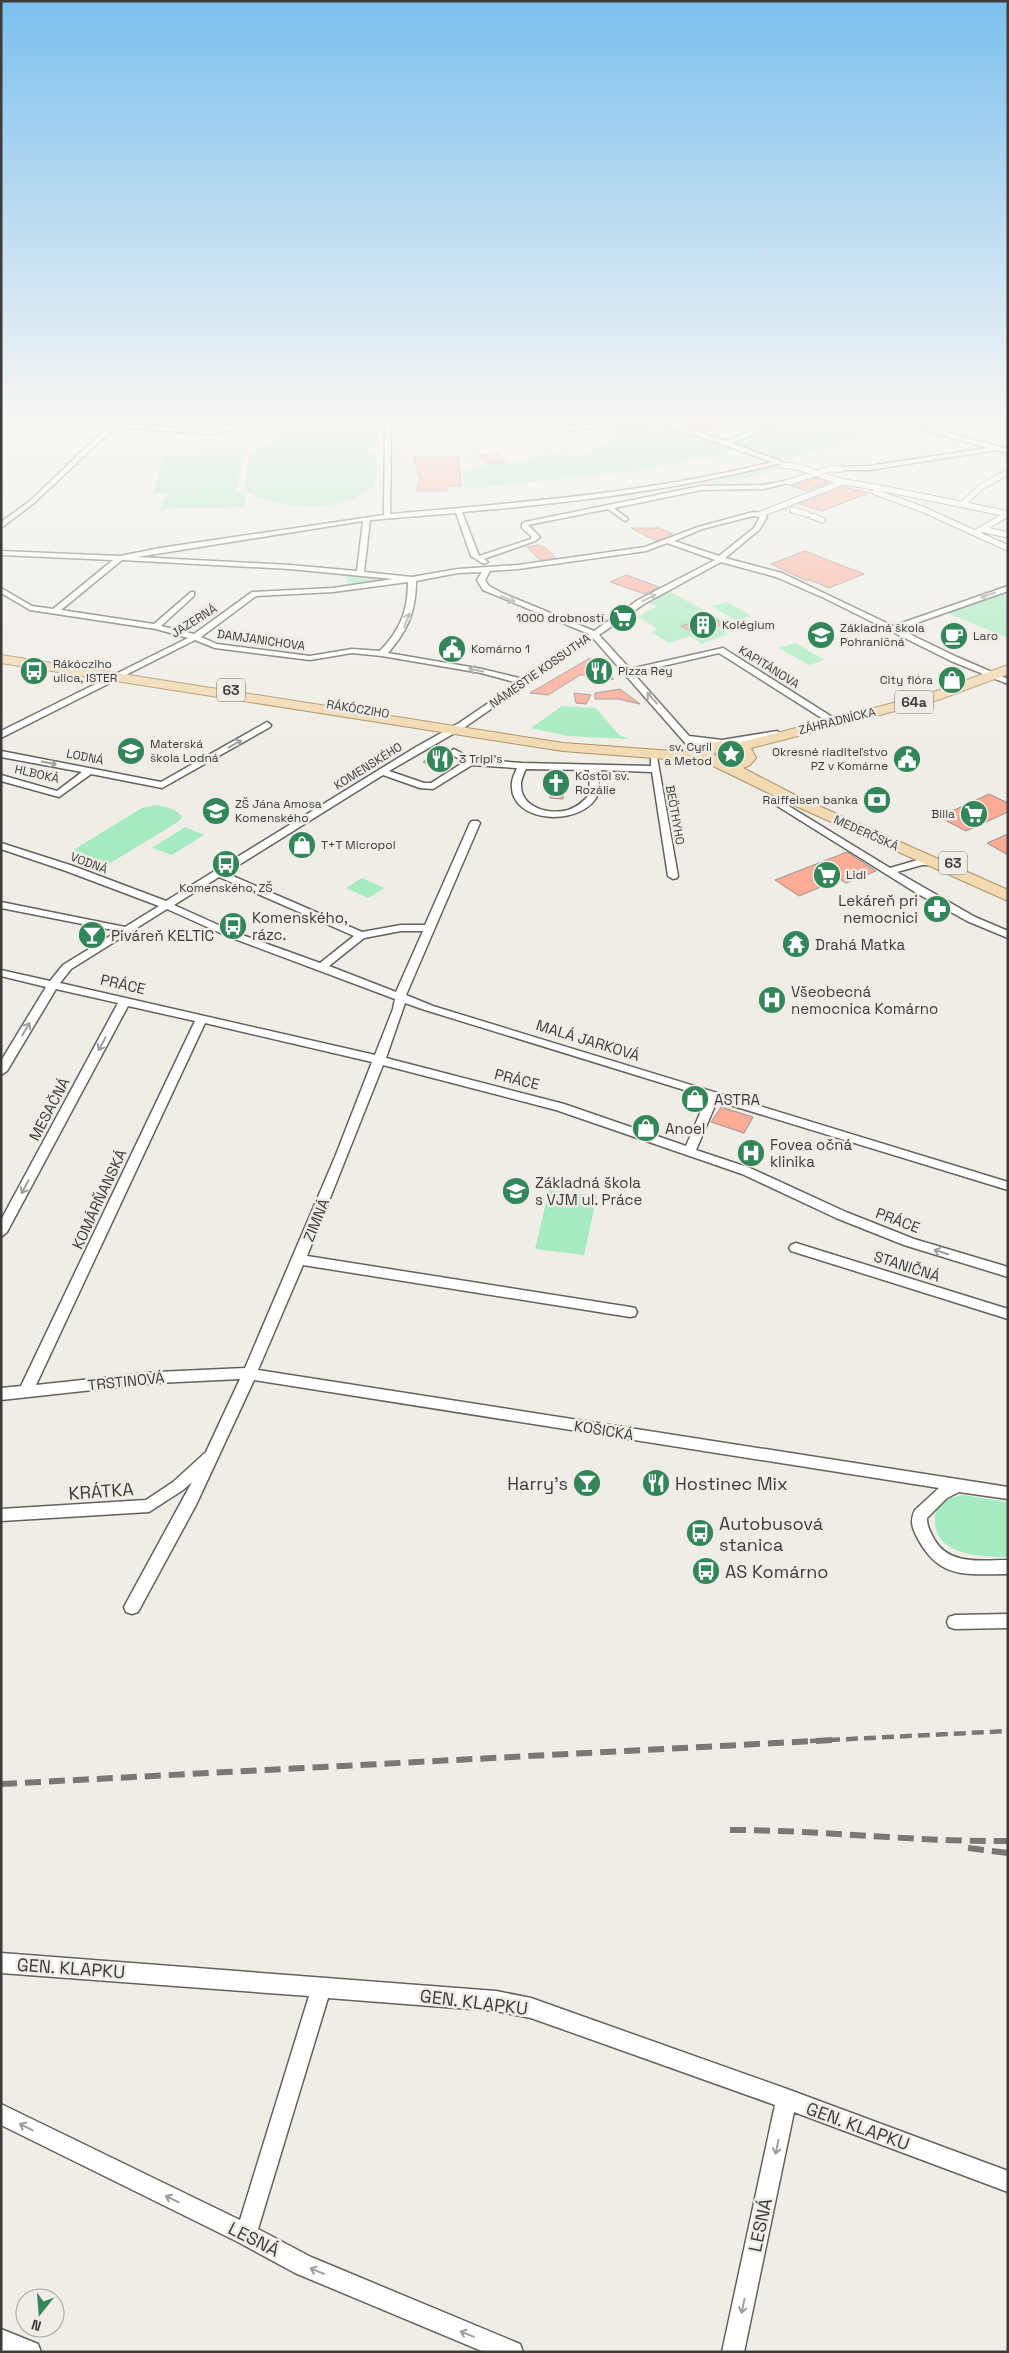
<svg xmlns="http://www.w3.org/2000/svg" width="1009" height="2353" font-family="'Space Grotesk',sans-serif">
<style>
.green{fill:#a6ebbf}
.building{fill:#fcab97;stroke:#999290}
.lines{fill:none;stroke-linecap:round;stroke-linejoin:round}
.pedestrian-tunnel{stroke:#cccac4;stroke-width:5.5;stroke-dasharray:5.5 2.5;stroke-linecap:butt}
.pedestrian-casing{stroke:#65625d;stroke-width:7}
.minor-casing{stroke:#65625d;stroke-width:3}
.primary-casing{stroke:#ad9366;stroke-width:2}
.pedestrian{stroke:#fff;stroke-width:5.5}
.minor{fill:#fff;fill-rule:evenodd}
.primary{fill:#f2dab2;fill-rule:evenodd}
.rail-far2{stroke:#7a7874;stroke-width:2;stroke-dasharray:5.5 2.5;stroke-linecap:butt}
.rail-far1{stroke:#7a7874;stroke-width:4.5;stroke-dasharray:12 6;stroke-linecap:butt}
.rail{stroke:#7a7874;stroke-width:6;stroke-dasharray:16 8;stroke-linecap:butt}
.oneway{stroke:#9e9e9c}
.labels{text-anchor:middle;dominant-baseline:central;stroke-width:5;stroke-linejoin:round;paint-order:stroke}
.far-poi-label{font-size:12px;fill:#3d3c3a;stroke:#f0ede6;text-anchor:start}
.far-street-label{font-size:12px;fill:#3d3c3a;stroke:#f0ede6}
.shield{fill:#f0ede6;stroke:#73716e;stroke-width:1}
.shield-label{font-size:14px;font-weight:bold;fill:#3d3c3a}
.poi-label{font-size:15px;fill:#3d3c3a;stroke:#f0ede6;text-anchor:start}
.street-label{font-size:15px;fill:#3d3c3a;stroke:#f0ede6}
.near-poi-label{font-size:18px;fill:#3d3c3a;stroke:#f0ede6;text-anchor:start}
.near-street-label{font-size:18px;fill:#3d3c3a;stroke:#f0ede6}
</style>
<rect width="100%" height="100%" fill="#f0ede6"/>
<path class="green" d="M308,421H381L379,450C342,437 321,434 281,438L268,424Z
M789,421H882L892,424L788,460L736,443Z
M635,424H662L734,449L723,455L634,471L466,489L461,470L556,454L580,458L613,438L621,440L625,438L609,433L617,426Z
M306,436L343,439L372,451L376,453L375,485C338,516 284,510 244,491L249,453C266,441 286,439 306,436Z
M244,455L235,493L153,494L164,456Z
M773,466L790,468L711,485L707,483L721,480L719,478Z
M246,493L244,507L160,509L166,495Z
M345,573L406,579L348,587Z
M669,591L735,627L723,632L728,634L701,644L691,636L669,643L651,632L658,629L642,619L637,618L657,606L647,602Z
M1008,591V638L947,613Z
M727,602L751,616L736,621L711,606Z
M795,643L825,660L809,665L779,648Z
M562,706L596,708L619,735L629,739L568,736L531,728Z
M154,805C164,806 176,808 182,817L178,822L107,865H91L75,858L73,853L75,849L142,808Z
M185,827L204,835L172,855L152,848Z
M362,878L384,888L368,898L346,888Z
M549,1190L597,1196L584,1255L535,1249Z
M963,1495L1008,1502V1557C974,1557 924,1554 937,1506L950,1498Z"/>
<path class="building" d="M683,421H729L730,423L706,431L683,423Z
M496,453L507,462L489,464L478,456Z
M413,457H459L461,486H446L447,491H416L420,479Z
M816,478L828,483L806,491L791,486Z
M844,487L869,493L822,511L799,504Z
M631,528H659L673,534L656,541Z
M539,545L546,548L556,558L540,560L527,547Z
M805,551L864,574L829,588L810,580L807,581L771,564Z
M626,575L643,581L659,587L645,594L610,582Z
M711,617L724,624L694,633L681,626Z
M590,658L614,679L598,682L589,675H580L548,695L530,693Z
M620,689L640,704L618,699H595V693Z
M574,693L591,695L586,704L576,703Z
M438,752L454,759L438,768L423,762Z
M550,771H564L563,799L550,798Z
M989,794L1008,803V812L966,831L939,817Z
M1008,834V855L987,843Z
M847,852L876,871L846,883L840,879L799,896L775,880Z
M721,1107L753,1117L744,1133L711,1122Z"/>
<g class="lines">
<path class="pedestrian-tunnel" d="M782,508L793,510"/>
<defs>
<path id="pedestrian" d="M782,465C804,465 823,479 845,482C900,491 954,503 1008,514
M789,482L829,469H841
M875,492L922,509L1008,548
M963,504L981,487L1008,472
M793,510L807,514
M761,514L843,482
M812,516L822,520
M981,529L1008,535
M975,533L1008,514"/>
<path id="minor" d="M253,421H281L210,434L115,427L34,503L1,528V522L30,501L108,426L91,425L89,422L210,430Z
M385,421H391L390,514C518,503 647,493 772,462L661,423L569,430L505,421H525L569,426L635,421H668L726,441L777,421H786L732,443L781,461V463C677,490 570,503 462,512L479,556L531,539L532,537L522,528V524L525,522L701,486L764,485L789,480L792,482L764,489L701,490L614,508L627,518L628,519L625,521L608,509L528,525L540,537L535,541L484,559L488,562L484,564L471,556L456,513L370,520L364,572L412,577L458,569L518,565L645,547L698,527L753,512L763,513L767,517L759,530L725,558L782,573L893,626L1008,586V591L899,629L957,657L1008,679V684L951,661L824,598L776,577L721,562L644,604L599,635L630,669L723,648L837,720V724H831L719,653L633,673L689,736L722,740L777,731L781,734L777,737L734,744L699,743L704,747L700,750L686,744L593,638L465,727L389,771L424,783H431L464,762L451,754L450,752L454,749L472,759L522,763L651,766V757H657L678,876L677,878L673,879L668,876L652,772L598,770L599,792C586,828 508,825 512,783C512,778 515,773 517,768L472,765L433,789L420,788L383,775L226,873L362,932L401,925H425L470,823L472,821H478L480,823L406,995L433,1006L1008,1182V1190L717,1101L696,1150L750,1168L846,1212L914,1239L1008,1267V1277L904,1245L836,1218L742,1174L556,1110L383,1065L307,1256L630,1307L635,1308L637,1312L635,1316L630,1317L303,1265L258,1370L1008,1487V1499L959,1492L947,1498L927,1518C927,1527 930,1531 934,1539C949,1566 982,1560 1008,1560V1574C967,1574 940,1580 918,1539C913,1529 909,1522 915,1510L939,1488L254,1380L196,1505L138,1612L132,1614L126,1612L124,1607L192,1482L183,1490L149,1512L1,1521V1509L146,1500L173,1482L206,1452L240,1379L157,1383L1,1400V1388L21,1386L195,1021L128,1006L7,1232L1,1237V1220L118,1003L56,989L7,1071L1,1075V1061L46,987L1,976V970L50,981L63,965L118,931L1,908V902L125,927L159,906L66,871L1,849V843L73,866L166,901L416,747L459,723L518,683L481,673L382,656L352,653L310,660L215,648L195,640L1,738V731L188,638L156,629L30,610L1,593V588L32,606L53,609L113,560L1,555V551L120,556L160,548L384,515ZM753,516L760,517L754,528L719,556L674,541L702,529ZM363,521L357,571L290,565L137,557ZM667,543L715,560L638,600L594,631L502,593L489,586L485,580L490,571L518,569L646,551ZM122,560L290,569L393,579L333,588L252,592L194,634L161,626L194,596V592H191L154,624L61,610ZM482,572L477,580L483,590L589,634L523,679L482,669L388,653C408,630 416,611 416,581L458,573ZM408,582C408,611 400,630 380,651L352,649L310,656L217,644L201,637L256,596L333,592ZM526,769L589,770L590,794C583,802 577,807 568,810C549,815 520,808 521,784C521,779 524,773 526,769ZM219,877L354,936L320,963L234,932L174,905ZM167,909L227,936L395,999L393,1009L375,1055L60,983L71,969ZM401,931H423L396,992L329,966L364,938ZM405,1003L425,1010L707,1097L686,1146L564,1104L386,1058ZM205,1023L372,1062L335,1157L245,1368L157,1372L36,1385Z
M893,421H904L1008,449V453L997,450L869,470H839L841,467L869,466L988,448Z
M267,722L271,725L270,727L162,788L91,774L59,797L1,781V775L57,791L82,772L1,757V751L161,782Z
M774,797L890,868L921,859L937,861V865H922L897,872L975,917L1008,931V938L967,921L918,894L771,802V798Z
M796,1243L1008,1309V1319L791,1251L789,1248L791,1245Z
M1008,1614V1628L955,1629L949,1627L947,1622L949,1617L955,1615Z
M1,1953L496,1991L531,1998L787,2089L1008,2171V2192L794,2112L744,2352H722L775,2105L531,2018L496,2011L328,1998L258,2229L311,2257L520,2344L523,2352H484L295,2273L238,2242L1,2125V2104L240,2220L309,1996L1,1973Z
M1,2329L38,2344L41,2352L1,2351Z"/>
<path id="primary" d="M1,655L563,743L700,753C707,740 725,740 738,743L928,694L1008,665V674L938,700L751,748L756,758L750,765L743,768L799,797L1008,890V901L789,803L705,762L563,751L1,663ZM720,750L734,751L742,757C732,764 722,762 714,754Z"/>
</defs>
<use href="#pedestrian" class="pedestrian-casing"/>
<use href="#minor" class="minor-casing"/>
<use href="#primary" class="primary-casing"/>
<use href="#pedestrian" class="pedestrian"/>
<use href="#minor" class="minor"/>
<use href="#primary" class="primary"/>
<path class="rail-far2" d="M985,421L1008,427"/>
<path class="rail-far1" d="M810,1741L1008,1731"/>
<path class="rail" d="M1,1784L833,1740
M730,1830C823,1830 915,1842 1008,1841
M968,1848L1008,1853"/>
</g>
<defs><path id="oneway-shaft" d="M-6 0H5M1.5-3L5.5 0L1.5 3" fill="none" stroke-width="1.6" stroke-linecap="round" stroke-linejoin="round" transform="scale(1.25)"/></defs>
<g class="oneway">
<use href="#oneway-shaft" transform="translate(988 595) rotate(161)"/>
<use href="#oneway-shaft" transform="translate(649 598) rotate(-27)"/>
<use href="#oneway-shaft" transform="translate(508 599) rotate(22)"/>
<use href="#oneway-shaft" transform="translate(407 620) rotate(-69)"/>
<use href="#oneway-shaft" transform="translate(476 670) rotate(-169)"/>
<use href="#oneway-shaft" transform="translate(652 698) rotate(-132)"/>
<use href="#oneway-shaft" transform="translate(235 744) rotate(-29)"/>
<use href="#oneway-shaft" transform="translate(49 763) rotate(11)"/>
<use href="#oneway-shaft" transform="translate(26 1029) rotate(-59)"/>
<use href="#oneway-shaft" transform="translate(102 1044) rotate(118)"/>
<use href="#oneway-shaft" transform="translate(25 1187) rotate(118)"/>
<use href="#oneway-shaft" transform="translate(941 1252) rotate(-162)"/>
<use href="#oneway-shaft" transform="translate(26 2127) rotate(-153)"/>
<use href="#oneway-shaft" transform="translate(777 2147) rotate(102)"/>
<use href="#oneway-shaft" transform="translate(172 2199) rotate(-154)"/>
<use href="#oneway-shaft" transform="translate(317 2271) rotate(-157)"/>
<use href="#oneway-shaft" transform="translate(743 2306) rotate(102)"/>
<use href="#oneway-shaft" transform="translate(467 2334) rotate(-158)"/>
</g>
<linearGradient id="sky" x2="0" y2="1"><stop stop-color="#7cc0ee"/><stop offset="0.56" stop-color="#f8f7f4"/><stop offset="1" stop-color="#f8f7f4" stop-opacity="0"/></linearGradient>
<rect width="1009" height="751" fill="url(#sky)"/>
<defs>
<symbol id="supermarket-disc" viewBox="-11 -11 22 22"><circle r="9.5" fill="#328659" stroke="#f0ede6"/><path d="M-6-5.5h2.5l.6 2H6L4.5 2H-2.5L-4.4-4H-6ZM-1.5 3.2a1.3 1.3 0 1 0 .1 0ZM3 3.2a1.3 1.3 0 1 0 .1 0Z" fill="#fff"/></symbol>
<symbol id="building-disc" viewBox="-11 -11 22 22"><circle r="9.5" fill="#328659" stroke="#f0ede6"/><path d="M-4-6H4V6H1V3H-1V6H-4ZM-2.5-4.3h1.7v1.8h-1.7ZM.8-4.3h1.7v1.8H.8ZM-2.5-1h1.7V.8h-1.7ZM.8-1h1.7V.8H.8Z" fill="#fff"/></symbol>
<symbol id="school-disc" viewBox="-11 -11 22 22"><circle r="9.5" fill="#328659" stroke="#f0ede6"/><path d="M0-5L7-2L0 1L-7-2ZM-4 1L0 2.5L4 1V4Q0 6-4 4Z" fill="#fff"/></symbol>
<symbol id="cafe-disc" viewBox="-11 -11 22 22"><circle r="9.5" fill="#328659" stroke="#f0ede6"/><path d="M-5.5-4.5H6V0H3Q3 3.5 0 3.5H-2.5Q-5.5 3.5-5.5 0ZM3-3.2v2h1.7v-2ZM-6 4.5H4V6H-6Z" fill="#fff"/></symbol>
<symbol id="civic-disc" viewBox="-11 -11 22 22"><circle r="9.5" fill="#328659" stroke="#f0ede6"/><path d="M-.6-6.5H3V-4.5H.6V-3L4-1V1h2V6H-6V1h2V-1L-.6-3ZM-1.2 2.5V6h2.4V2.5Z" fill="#fff"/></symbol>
<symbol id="bus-disc" viewBox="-11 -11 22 22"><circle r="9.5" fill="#328659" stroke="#f0ede6"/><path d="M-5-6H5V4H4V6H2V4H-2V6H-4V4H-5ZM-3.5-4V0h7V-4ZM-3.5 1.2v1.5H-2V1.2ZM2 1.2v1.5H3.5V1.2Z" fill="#fff"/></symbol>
<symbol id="restaurant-disc" viewBox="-11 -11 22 22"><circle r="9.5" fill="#328659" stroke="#f0ede6"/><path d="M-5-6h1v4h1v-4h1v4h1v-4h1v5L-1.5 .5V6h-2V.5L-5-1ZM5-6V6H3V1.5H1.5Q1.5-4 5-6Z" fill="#fff"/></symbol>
<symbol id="shop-disc" viewBox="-11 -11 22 22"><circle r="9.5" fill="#328659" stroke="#f0ede6"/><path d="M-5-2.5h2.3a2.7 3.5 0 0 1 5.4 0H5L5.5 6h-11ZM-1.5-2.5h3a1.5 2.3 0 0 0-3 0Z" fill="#fff"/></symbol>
<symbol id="sight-disc" viewBox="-11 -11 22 22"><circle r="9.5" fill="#328659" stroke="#f0ede6"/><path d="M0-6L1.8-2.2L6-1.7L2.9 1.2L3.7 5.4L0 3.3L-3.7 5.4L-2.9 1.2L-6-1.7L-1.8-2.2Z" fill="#fff"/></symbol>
<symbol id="church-disc" viewBox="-11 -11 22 22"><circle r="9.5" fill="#328659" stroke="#f0ede6"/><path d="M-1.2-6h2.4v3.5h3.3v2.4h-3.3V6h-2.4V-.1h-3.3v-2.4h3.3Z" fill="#fff"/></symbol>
<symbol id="bank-disc" viewBox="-11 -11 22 22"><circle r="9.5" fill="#328659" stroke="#f0ede6"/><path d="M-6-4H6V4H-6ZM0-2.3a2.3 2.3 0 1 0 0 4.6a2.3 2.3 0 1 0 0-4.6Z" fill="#fff"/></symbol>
<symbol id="pharmacy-disc" viewBox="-11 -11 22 22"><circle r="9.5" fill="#328659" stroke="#f0ede6"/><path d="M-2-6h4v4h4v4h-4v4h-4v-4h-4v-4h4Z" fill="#fff"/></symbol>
<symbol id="bar-disc" viewBox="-11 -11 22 22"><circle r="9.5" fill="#328659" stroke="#f0ede6"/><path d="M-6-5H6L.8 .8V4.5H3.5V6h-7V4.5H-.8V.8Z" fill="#fff"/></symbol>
<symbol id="temple-disc" viewBox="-11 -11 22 22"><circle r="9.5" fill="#328659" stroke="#f0ede6"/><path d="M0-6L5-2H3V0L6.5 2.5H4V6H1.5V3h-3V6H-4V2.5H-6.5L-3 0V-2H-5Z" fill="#fff"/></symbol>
<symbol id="hospital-disc" viewBox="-11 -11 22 22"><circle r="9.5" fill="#328659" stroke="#f0ede6"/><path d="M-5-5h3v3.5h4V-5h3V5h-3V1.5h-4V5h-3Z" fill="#fff"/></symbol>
</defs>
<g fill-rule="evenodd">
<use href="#supermarket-disc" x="607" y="602" width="32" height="32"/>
<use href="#building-disc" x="687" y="609" width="32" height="32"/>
<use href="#school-disc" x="805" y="619" width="32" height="32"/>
<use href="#cafe-disc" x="938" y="620" width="32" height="32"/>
<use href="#civic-disc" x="436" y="633" width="32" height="32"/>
<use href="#bus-disc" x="18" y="655" width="32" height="32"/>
<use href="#restaurant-disc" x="583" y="655" width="32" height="32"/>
<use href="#shop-disc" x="936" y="664" width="32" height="32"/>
<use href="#school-disc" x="115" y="735" width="32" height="32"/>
<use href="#sight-disc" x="715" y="738" width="32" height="32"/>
<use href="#restaurant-disc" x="424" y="743" width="32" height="32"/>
<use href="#civic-disc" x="891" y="743" width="32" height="32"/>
<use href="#church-disc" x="540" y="767" width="32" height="32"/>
<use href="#bank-disc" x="861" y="784" width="32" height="32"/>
<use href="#school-disc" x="200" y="795" width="32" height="32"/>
<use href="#supermarket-disc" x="958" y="798" width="32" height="32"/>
<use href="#shop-disc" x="286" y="829" width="32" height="32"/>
<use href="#bus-disc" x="210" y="848" width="32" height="32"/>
<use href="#supermarket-disc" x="811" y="859" width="32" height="32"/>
<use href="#pharmacy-disc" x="921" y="893" width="32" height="32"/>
<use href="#bus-disc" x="217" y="910" width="32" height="32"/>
<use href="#bar-disc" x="76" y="919" width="32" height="32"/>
<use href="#temple-disc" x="780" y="928" width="32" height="32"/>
<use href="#hospital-disc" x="756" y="984" width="32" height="32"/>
<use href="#shop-disc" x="679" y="1083" width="32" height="32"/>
<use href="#shop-disc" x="630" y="1112" width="32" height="32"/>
<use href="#hospital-disc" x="735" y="1137" width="32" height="32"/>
<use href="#school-disc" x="500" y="1175" width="32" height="32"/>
<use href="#bar-disc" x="571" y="1467" width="32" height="32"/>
<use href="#restaurant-disc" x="640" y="1467" width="32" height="32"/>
<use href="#bus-disc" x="684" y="1517" width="32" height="32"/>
<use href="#bus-disc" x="690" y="1555" width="32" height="32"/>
</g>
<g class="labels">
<g class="far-poi-label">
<text x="604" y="618" text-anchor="end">1000 drobností</text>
<text x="722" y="625">Kolégium</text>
<text x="840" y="628">Základná škola<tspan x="840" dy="14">Pohraničná</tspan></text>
<text x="973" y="636">Laro</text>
<text x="471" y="649">Komárno 1</text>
<text x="53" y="664">Rákócziho<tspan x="53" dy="14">ulica, ISTER</tspan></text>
<text x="618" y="671">Pizza Rey</text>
<text x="933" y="680" text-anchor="end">City flóra</text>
<text x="150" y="744">Materská<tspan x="150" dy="14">škola Lodná</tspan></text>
<text x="712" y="747" text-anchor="end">sv. Cyril<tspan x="712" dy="14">a Metod</tspan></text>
<text x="888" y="752" text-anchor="end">Okresné riaditeľstvo<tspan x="888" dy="14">PZ v Komárne</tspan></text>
<text x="459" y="759">3 Tripl's</text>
<text x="575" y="776">Kostol sv.<tspan x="575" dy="14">Rozálie</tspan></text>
<text x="858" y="800" text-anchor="end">Raiffeisen banka</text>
<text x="235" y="804">ZŠ Jána Amosa<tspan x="235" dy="14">Komenského</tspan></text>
<text x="955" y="814" text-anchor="end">Billa</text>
<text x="321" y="845">T+T Micropol</text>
<text x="846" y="875">Lidl</text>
<text x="226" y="888" text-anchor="middle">Komenského, ZŠ</text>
</g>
<g class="far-street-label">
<text transform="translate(194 621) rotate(-32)">JAZERNÁ</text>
<text transform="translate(261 640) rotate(8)">DAMJANICHOVA</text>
<text transform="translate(769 667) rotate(32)">KAPITÁNOVA</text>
<text transform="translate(540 671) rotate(-35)">NÁMESTIE KOSSUTHA</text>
<text transform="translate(358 709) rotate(9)">RÁKÓCZIHO</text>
<text transform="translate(837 721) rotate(-14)">ZÁHRADNÍCKA</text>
<text transform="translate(85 757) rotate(11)">LODNÁ</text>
<text transform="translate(368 766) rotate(-32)">KOMENSKÉHO</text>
<text transform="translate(37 774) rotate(13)">HLBOKÁ</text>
<text transform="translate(675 815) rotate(80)">BEÖTHYHO</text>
<text transform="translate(866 833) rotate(24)">MEDERČSKÁ</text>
<text transform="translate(89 863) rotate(21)">VODNÁ</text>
</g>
<g class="shield">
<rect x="217" y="678.5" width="28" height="23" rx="4"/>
<rect x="895" y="690.5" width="38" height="23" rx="4"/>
<rect x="939" y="851.5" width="28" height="23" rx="4"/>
</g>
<g class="shield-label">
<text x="231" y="690">63</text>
<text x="914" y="702">64a</text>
<text x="953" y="863">63</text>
</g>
<g class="poi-label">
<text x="918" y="900" text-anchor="end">Lekáreň pri<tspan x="918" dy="17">nemocnici</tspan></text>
<text x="252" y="917">Komenského,<tspan x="252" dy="17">rázc.</tspan></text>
<text x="111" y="935">Piváreň KELTIC</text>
<text x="815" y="944">Drahá Matka</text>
<text x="791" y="991">Všeobecná<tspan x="791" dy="17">nemocnica Komárno</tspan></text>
<text x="714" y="1099">ASTRA</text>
<text x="665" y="1128">Anoel</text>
<text x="770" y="1144">Fovea očná<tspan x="770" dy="17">klinika</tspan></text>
<text x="535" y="1182">Základná škola<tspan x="535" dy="17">s VJM ul. Práce</tspan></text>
</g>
<g class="street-label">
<text transform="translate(123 984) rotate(13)">PRÁCE</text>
<text transform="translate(588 1040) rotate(17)">MALÁ JARKOVÁ</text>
<text transform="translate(517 1079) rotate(14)">PRÁCE</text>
<text transform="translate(49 1109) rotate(-62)">MESAČNÁ</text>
<text transform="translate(99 1199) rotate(-65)">KOMÁRŇANSKÁ</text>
<text transform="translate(316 1220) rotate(-68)">ZIMNÁ</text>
<text transform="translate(898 1220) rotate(21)">PRÁCE</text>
<text transform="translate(907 1266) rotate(18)">STANIČNÁ</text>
<text transform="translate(126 1381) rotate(-6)">TRSTINOVÁ</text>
<text transform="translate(604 1430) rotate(9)">KOŠICKÁ</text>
</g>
<g class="near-poi-label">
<text x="568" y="1483" text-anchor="end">Harry's</text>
<text x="675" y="1483">Hostinec Mix</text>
<text x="719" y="1523">Autobusová<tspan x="719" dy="21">stanica</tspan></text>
<text x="725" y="1571">AS Komárno</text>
</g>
<g class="near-street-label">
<text transform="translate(101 1491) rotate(-4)">KRÁTKA</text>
<text transform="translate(71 1968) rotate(4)">GEN. KLAPKU</text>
<text transform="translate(474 2002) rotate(7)">GEN. KLAPKU</text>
<text transform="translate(858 2126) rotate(20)">GEN. KLAPKU</text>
<text transform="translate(760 2225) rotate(-78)">LESNÁ</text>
<text transform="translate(254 2239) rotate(27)">LESNÁ</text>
</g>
</g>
<rect width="1009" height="2353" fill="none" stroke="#3d3c3a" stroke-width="5"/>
<g transform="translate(40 2313) rotate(197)"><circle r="24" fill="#f0ede6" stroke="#a8a6a1"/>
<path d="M0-4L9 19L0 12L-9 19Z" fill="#328659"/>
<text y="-8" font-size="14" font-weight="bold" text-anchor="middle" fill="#3d3c3a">N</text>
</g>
</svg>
